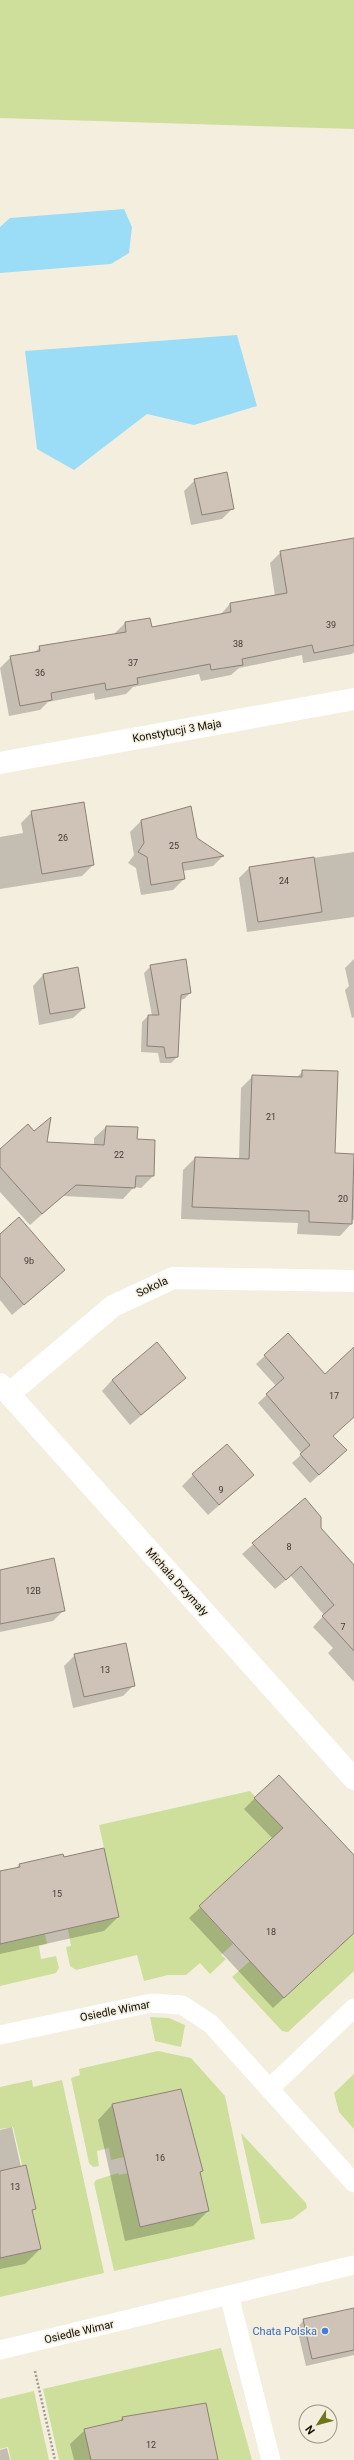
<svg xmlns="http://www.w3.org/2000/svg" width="354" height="2460" font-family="Roboto,sans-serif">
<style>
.green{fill:#cddf9b}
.water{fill:#9bddf6}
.shadow{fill:#0003}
.building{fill:#cfc2b6;stroke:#8e8177}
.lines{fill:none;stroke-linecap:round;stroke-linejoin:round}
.path{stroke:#a09c90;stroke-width:2.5;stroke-dasharray:2 2;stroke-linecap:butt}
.service{stroke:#fff;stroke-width:19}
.minor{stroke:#fff;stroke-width:22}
.shop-dot{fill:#3f7fe0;stroke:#f4eede;stroke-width:1.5}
.labels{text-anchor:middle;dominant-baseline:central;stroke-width:3;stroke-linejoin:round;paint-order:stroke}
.number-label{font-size:9px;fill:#403b34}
.street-label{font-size:11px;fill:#100e09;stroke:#f4eede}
.shop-label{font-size:11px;fill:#366cbe;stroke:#f4eede;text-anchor:end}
</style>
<rect width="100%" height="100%" fill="#f4eede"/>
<path class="green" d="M0,0H354V129L0,118Z
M250,1791L354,1904V1971L288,2032L282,2031L232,1977L250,1961L251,1858L199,1906L233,1944L221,1955L226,1959L210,1974L200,1963L186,1975H168L144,1981L137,1955L76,1970L70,1966L66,1947L71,1946L68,1929L119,1917L99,1825Z
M45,1934L47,1944L39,1946L41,1959L56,1956L59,1968L56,1973L0,1986V1944Z
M150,2017L169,2018L185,2025L181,2047L155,2041Z
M158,2051L191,2058L225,2096L255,2239L114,2271L94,2183L96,2180L118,2173L119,2175L128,2173L140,2227L208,2211L200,2172L203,2171L181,2089L112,2104L124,2157L111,2160L109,2148L97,2151L99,2166L93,2167L89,2163L71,2078L80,2075L79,2069Z
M354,2074V2129L339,2112L334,2093Z
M32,2080L33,2087L62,2080L104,2273L0,2297V2258L41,2249L32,2210L36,2209L26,2165H22L13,2127L0,2129V2087Z
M241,2133L306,2203L307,2208L292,2219L261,2224Z
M221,2348L252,2460H218L205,2403L122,2417L123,2420L91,2460H59L43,2389Z
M34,2391L49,2460H11L8,2447L0,2449V2399Z"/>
<path class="water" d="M124,209L132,227L129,253L111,264L0,273V227L10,218Z
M237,335L257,406L194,425L147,414L74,470L37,449L25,351Z"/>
<path class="shadow" d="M195,480L233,508L222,519L191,525L184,491Z
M354,539V652L352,654L303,663L302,655L239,668L231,675L201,681L199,674L133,687L126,694L95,700L94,693L48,702L40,710L9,716L0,668L11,657L34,653L40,647L114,634L125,623L151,628L220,615L230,604L275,596L270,563L281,552Z
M191,807L196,839L223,856L213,866L183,871L184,879L173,890L141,895L136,868L128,863L134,855L130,832L141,821Z
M32,812L93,865L82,876L0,889V837L23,833L21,823Z
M354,852V917L247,932L239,878L250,867Z
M354,959V1017L352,1018L345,990L349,986L345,968Z
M151,966L190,993L184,999L179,1000L177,1057L171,1063H160L158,1053L141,1052L142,1022L148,1016H152L144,973Z
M43,975L84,1008L73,1018L39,1025L33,986Z
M303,1071L334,1154L354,1155V1220L351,1219V1224L340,1236L297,1234L298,1223L181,1219L183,1170L195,1158L239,1160L241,1088L253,1076L296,1078Z
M106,1127L136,1140L153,1176L141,1188L134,1187L123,1199L63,1196L30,1225L0,1192V1151L46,1143L94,1146V1138Z
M0,1235L53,1280L12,1315L0,1300Z
M288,1334L325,1375L354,1365V1416L332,1436L337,1459L310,1483L292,1463L302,1454L258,1403L276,1386L256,1364Z
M185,1378L130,1425L102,1391L112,1380Z
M193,1475L241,1486L208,1515L182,1486Z
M305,1499L320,1529L354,1578V1682L328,1653L333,1648L313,1627L324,1615L291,1576L275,1589L242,1554Z
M0,1571L64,1610L53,1621L0,1632Z
M75,1655L134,1685L123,1696L73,1708L64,1666Z
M255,1798L354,1857V1933L273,2008L189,1918L273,1839L244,1809Z
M62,1855L63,1858L118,1917L104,1931L0,1954V1872L15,1869L19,1865Z
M112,2105L192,2128L202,2171L199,2174L208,2211L193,2226L125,2241L98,2120Z
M12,2127L21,2167L35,2209L31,2212L40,2249L25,2264L0,2269V2130Z
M354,2309V2355L306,2366L297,2328L304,2320Z
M122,2418L217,2460H74L70,2444L85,2430L118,2423Z
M7,2448L10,2460H0V2450Z"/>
<path class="building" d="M227,472L234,509L202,515L194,479Z
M354,538V645L314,653L312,645L242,659L243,665L211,670L210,664L137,678L138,684L106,690L105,683L51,693L52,700L20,706L10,656L40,651L39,646L126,632L125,622L150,618L152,627L231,612L230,603L287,593L280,551Z
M84,802L94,865L42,874L31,811Z
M191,806L197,838L224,856L182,863L185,879L151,885L147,857L138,852L144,843L141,820Z
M314,857L322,912L258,922L249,867Z
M186,959L191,993L181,995L178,1057L166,1058L164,1047L147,1046L148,1015H159L150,965Z
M78,967L85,1008L50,1014L43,974Z
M302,1070L338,1071L335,1153L354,1154L352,1224L309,1222V1211L192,1207L195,1157L249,1159L252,1075L302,1077Z
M51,1117L47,1142L104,1145L106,1126L138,1127L137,1139L155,1140L154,1176H136L135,1188L76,1185L42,1214L0,1167V1149L28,1124L34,1131Z
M19,1217L65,1270L24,1305L0,1276V1234Z
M288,1333L325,1374L354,1347V1417L333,1436L347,1450L319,1475L300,1454L310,1445L266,1394L284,1378L264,1355Z
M157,1342L186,1378L141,1415L112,1380Z
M227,1444L254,1475L219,1505L192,1474Z
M305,1498L321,1517V1528L354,1565V1651L322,1616L334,1605L301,1566L286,1580L252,1543Z
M54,1558L65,1611L0,1624V1570Z
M126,1643L135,1686L84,1697L74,1654Z
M279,1775L354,1855V1933L284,1998L199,1906L283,1828L254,1798Z
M104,1848L119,1917L0,1944V1871L20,1867L19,1864L63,1854L64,1857Z
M181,2089L203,2171L200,2172L209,2211L140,2227L112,2104Z
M26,2165L36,2209L32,2210L41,2249L0,2258V2171Z
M354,2308V2350L312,2359L303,2319Z
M206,2403L218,2460H91L84,2429L123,2420L122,2417Z"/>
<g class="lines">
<path class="path" d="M35,2371L55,2460"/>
<path class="service" d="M0,2035L151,2003L182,2005L211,2024L354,2183
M270,2088L354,2008
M229,2295L271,2460
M0,2350L354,2265"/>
<path class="minor" d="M0,763L354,699
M0,1384L354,1779
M9,1394L113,1306L173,1278L354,1281"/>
</g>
<circle class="shop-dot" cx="325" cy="2331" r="4"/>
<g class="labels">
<g class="number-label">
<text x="331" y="625">39</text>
<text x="238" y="644">38</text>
<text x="133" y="663">37</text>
<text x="40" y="673">36</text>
<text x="63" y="838">26</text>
<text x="174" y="846">25</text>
<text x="284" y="881">24</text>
<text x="271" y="1117">21</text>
<text x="119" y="1155">22</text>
<text x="343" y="1199">20</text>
<text x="29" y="1261">9b</text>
<text x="334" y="1396">17</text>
<text x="221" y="1490">9</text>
<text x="289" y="1547">8</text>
<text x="33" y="1591">12B</text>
<text x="343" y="1627">7</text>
<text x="105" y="1670">13</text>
<text x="57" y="1894">15</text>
<text x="271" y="1932">18</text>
<text x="160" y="2158">16</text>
<text x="15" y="2187">13</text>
<text x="151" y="2445">12</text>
</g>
<g class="street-label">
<text transform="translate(177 731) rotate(-10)">Konstytucji 3 Maja</text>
<text transform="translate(152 1287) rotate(-25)">Sokola</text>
<text transform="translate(177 1582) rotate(48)">Michała Drzymały</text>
<text transform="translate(115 2011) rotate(-11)">Osiedle Wimar</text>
<text transform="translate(79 2332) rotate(-13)">Osiedle Wimar</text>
</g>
<g class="shop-label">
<text x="317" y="2331">Chata Polska</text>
</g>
</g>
<g transform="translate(318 2424) rotate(234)"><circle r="19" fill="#f4eede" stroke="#999489"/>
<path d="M0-3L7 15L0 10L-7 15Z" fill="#70741b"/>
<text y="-6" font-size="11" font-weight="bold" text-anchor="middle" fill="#100e09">N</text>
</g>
</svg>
